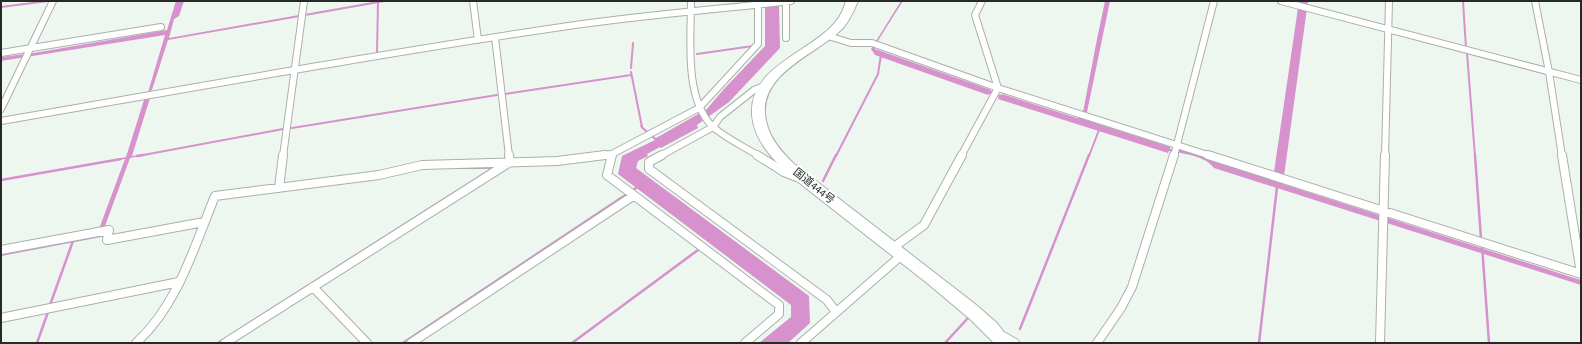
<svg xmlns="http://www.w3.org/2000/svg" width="1582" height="344" font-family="'Source Sans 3','Noto Sans JP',sans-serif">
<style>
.water{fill:#d791cd}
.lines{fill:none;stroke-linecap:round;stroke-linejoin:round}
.stream-far1{stroke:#d791cd;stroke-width:2}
.stream{stroke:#d791cd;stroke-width:2.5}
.street-far1-casing{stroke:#a8b1aa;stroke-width:8}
.street-casing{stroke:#a8b1aa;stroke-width:10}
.highway-casing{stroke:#a8b1aa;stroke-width:2}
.street-far1{stroke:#fff;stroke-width:6}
.street{stroke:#fff;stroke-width:8}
.highway{fill:#fff;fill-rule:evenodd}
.labels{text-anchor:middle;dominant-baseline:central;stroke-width:4;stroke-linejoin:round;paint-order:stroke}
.street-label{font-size:11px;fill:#262a27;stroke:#fff}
</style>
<rect width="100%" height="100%" fill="#edf7ef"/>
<path class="water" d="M176,1H184L179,16L174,19L169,38L378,1H390L168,40L152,90L150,91L149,98H150L132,156L139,155V156L130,158L101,237L1,256V253L99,229L125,159L117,160L118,159L126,157L144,100L146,99L165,35L1,61V57L34,53L167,30Z
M768,1L779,5L780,48L729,102L697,125L698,128L661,148L660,147L647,154L648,156L638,161L636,168L809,296L810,323L788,343H759L791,317V305L618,174L622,156L655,140L641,128L640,125H642L643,127L656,138L707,109L723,90L765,46V7H768Z
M901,1H903L874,47L875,49L991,90V91L1000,95L1002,94L1077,118L1081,117L1083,112L1097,39L983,8L1097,39L1105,1H1110L1087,112H1085L1083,119L1170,147V149H1179L1274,181L1277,180L1274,172L1299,1H1308L1284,176L1280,181L1283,184L1574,278L1581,280V285L1214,168C1204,155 1184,154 1169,151L1168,153L998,99L999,97L989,94L988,95L875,55L871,49Z"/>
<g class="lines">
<path class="stream-far1" d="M1463,1L1466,48
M1,7L48,1
M377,52L378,2
M1467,53L1475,156
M697,54L753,46
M631,68L633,43
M631,72L642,127
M505,94L631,75
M292,128L497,95
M138,156L283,129
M836,156L878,74L881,55
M1089,156L1099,130"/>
<path class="stream" d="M1475,155L1481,239
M137,156L143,155
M1,180L121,159
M823,181L836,155
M1482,245L1489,343
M50,305L73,241
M1020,329L1089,155
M37,343L48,312
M218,343L490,170
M403,343L639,186
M572,343L698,250
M945,343L968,318
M1259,343L1277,187"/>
<defs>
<path id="street-far1" d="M473,1L478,40
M691,1C691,38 684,97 712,126C722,136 746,148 759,156
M786,1V38
M1281,1L1581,80
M1535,1L1549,72L1562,156
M828,36L851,43H872L998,88L1211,156
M495,37L509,156
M1,53L161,27
M1,109L53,1
M1,121C192,88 383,53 575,25C647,15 719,9 791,1
M283,156L304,1
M597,156L612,154L699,108L758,44V1
M612,156V154
M660,156L713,127L720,117L754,90L766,85
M961,156L998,88L975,15L982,1
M1174,156L1214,1
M1385,156L1389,1"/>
<path id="street" d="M509,155L510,162
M612,155L607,175L779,305V314L745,343
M662,155L649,162V169L827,300L836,312
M757,155L784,172L797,177
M1208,155L1581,274
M1562,155L1581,273
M279,188L283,155
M894,247L924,225L962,155
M1,250L109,230L107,240L204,222
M313,287L367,343
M1,318L179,282
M1003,336L1015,343
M136,343C178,305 194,247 215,196L379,175L422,165L557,161L605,155
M225,343L510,162
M411,343L633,196
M801,343L903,254
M1097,343L1121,308L1132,287L1174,155
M1380,343L1385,155"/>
<path id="highway" d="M846,1H858C854,10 850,20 843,28C818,54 762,71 765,114C767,135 779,149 793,163L975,304L997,323L1012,343H994L971,320L927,283L793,178C774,161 754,141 752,115C749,65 812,53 837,20C841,15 844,7 846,1Z"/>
</defs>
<use href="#street-far1" class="street-far1-casing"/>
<use href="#street" class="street-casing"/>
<use href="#highway" class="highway-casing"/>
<use href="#street-far1" class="street-far1"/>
<use href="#street" class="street"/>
<use href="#highway" class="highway"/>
</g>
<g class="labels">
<g class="street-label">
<text transform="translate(814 186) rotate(39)">国道444号</text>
</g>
</g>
<rect width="1582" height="344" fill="none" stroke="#262a27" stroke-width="4"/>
</svg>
